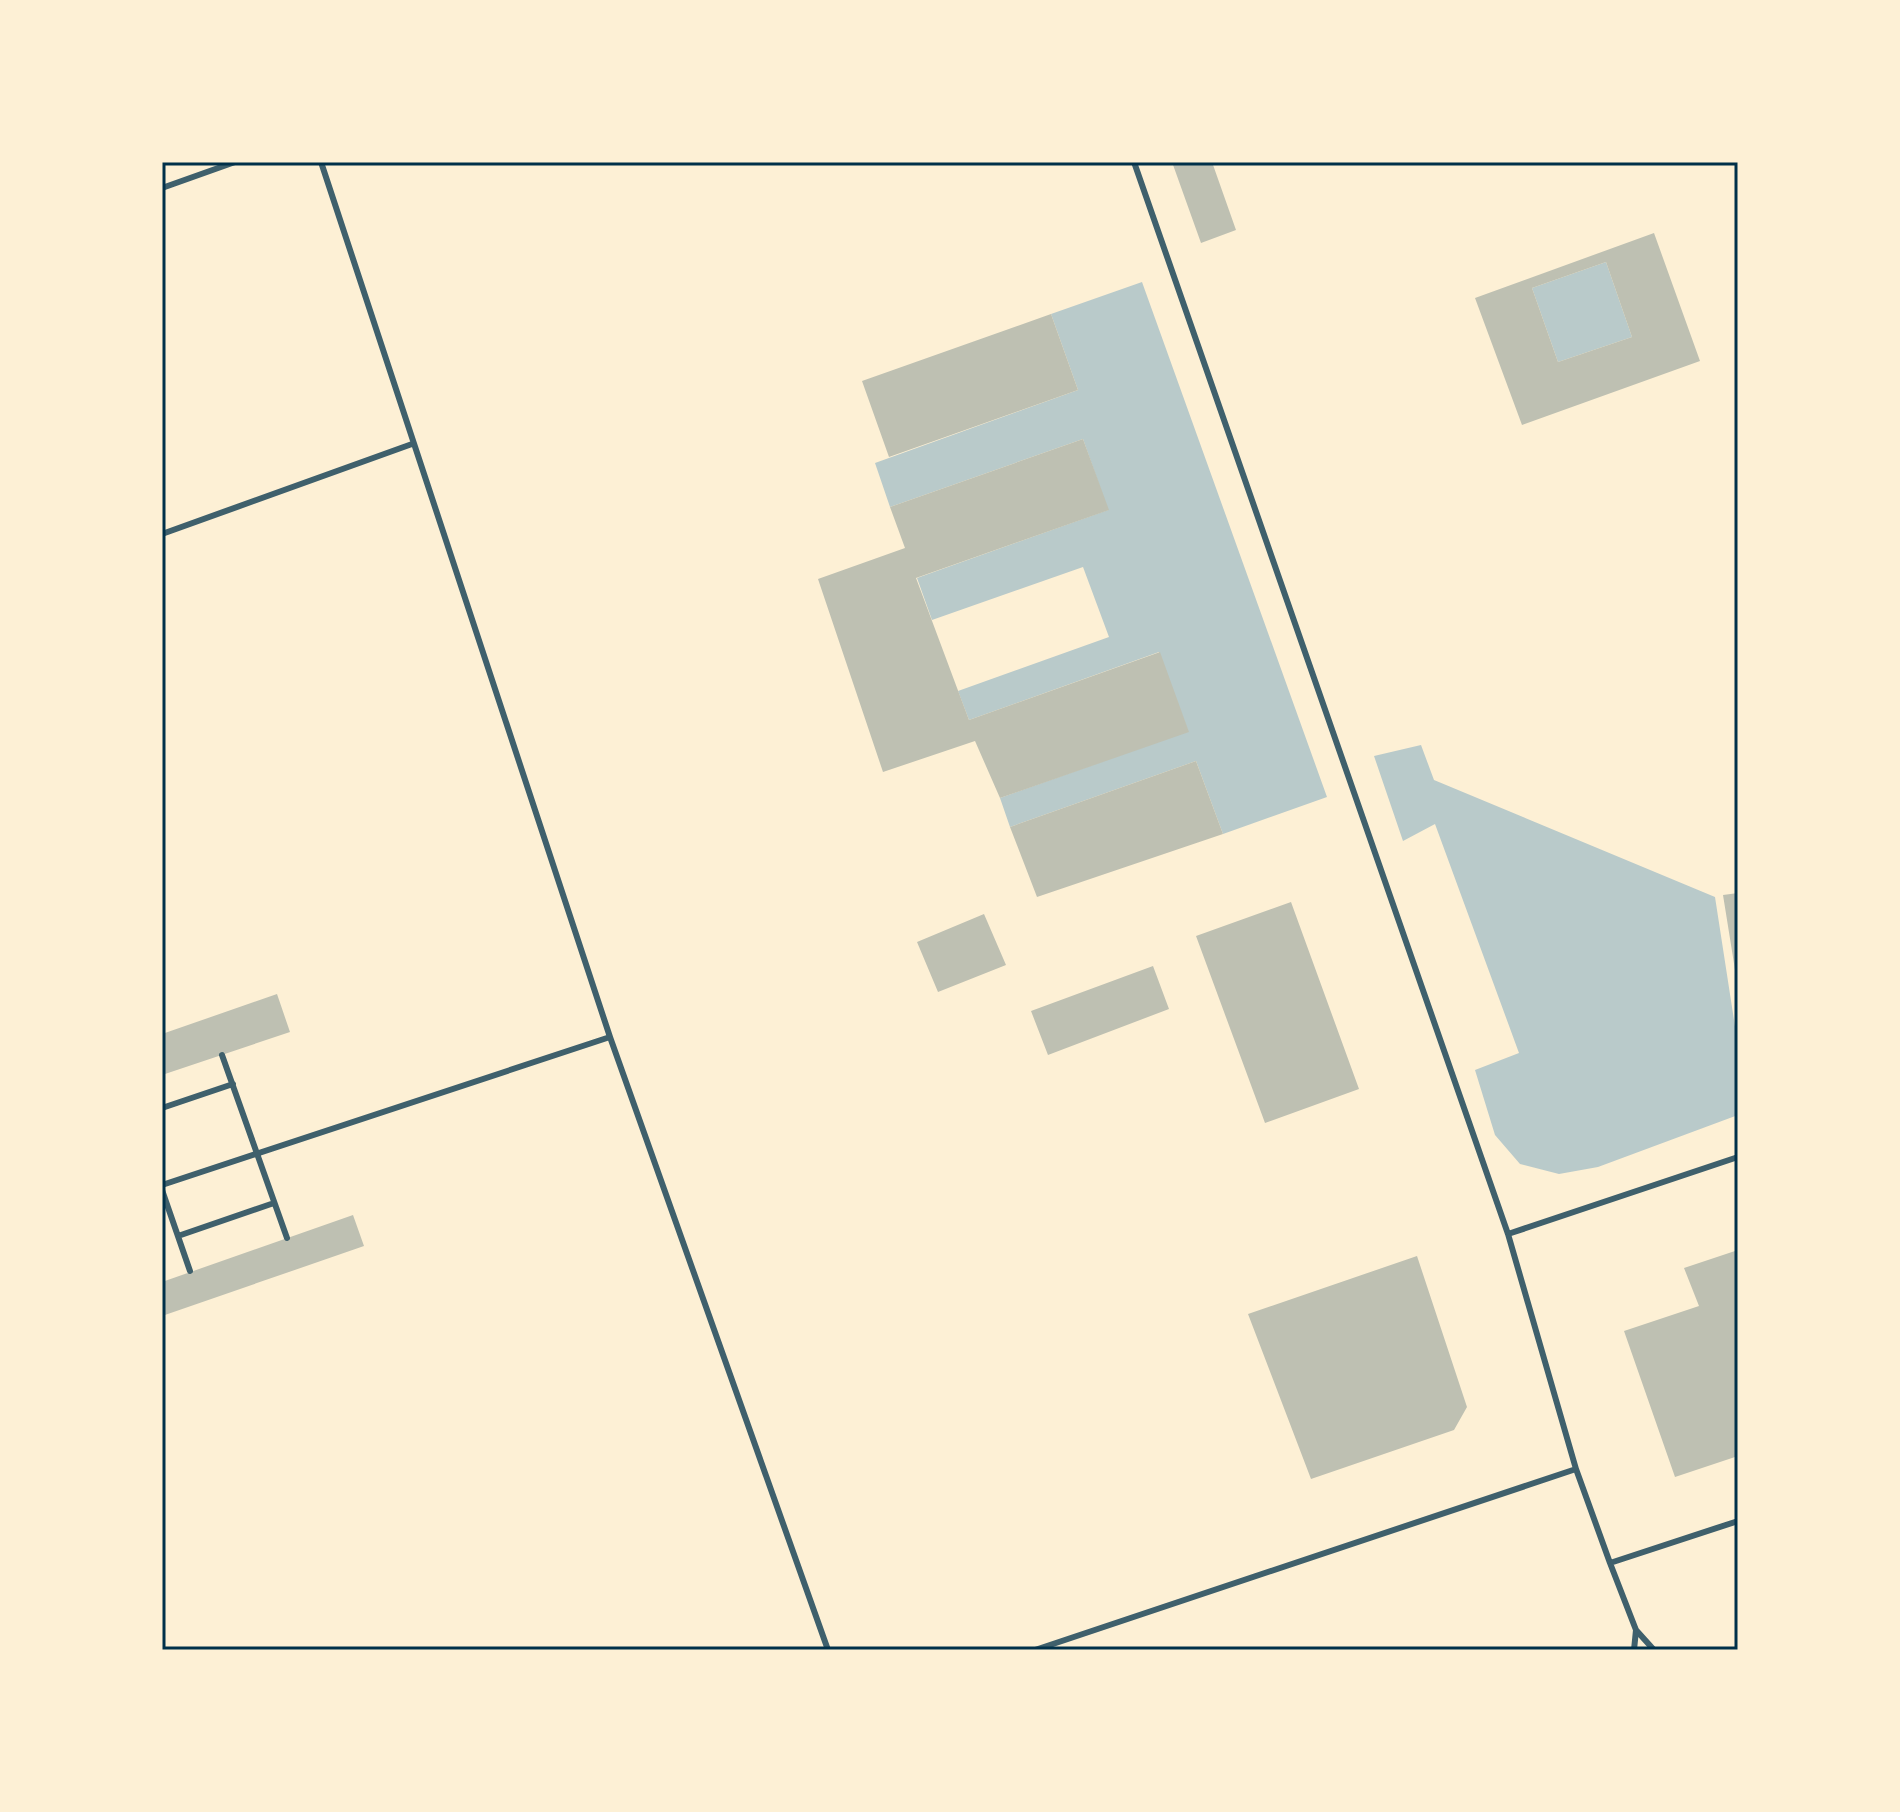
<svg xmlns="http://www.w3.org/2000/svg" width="1900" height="1812" font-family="Overpass,sans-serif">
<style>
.green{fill:#b9caca}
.building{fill:#bec0b2;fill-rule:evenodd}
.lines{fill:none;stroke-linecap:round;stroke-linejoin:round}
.service{stroke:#3f606c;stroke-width:6}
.neatline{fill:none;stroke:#003049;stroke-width:3}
</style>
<rect width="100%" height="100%" fill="#fdf0d5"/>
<path class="green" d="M1606,262L1632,337L1558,362L1532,288Z
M1142,282L1327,797L1223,834L1196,761L1010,827L1000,798L1188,731L1159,652L969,720L958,691L1109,637L1083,567L932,620L917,578L1108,510L1083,439L890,507L875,463L1078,390L1051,314Z
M1421,745L1434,780L1715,897L1738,1046V1115L1598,1167L1559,1174L1520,1164L1495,1135L1475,1070L1519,1053L1435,824L1403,841L1374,756Z"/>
<path class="building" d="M1172,162H1212L1236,230L1201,243Z
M1654,233L1700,361L1522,425L1475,298ZM1606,262L1632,337L1558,362L1532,288Z
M1051,314L1078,390L889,457L862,381Z
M1083,439L1109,510L916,578L969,720L1160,652L1189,732L1000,798L975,741L883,772L818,579L905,548L890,507Z
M1196,761L1223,834L1037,897L1010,827Z
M1738,893V976H1736L1723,895Z
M1291,902L1359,1089L1265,1123L1196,936Z
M984,914L1006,965L938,992L917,942Z
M1153,966L1169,1009L1048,1055L1031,1011Z
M277,994L290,1032L162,1075V1034Z
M353,1215L364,1246L162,1316V1282Z
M1738,1250V1456L1675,1477L1624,1331L1699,1306L1684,1268Z
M1417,1256L1467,1407L1454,1430L1311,1479L1248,1314Z"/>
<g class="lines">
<path class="service" d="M321,162L610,1037L828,1650
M162,188L235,162
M162,534L412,444
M222,1055L287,1238
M162,1108L233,1084
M162,1185L610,1037
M162,1190L190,1271
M1508,1234L1738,1157
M178,1236L274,1203
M1576,1469L1610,1563
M1035,1650L1576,1469L1508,1234L1134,162
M1634,1650L1636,1630
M1654,1650L1636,1630L1610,1563L1738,1521"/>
</g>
<rect width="1900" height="1812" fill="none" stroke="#fdf0d5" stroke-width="328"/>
<rect x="164" y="164" width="1572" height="1484" class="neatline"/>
</svg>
